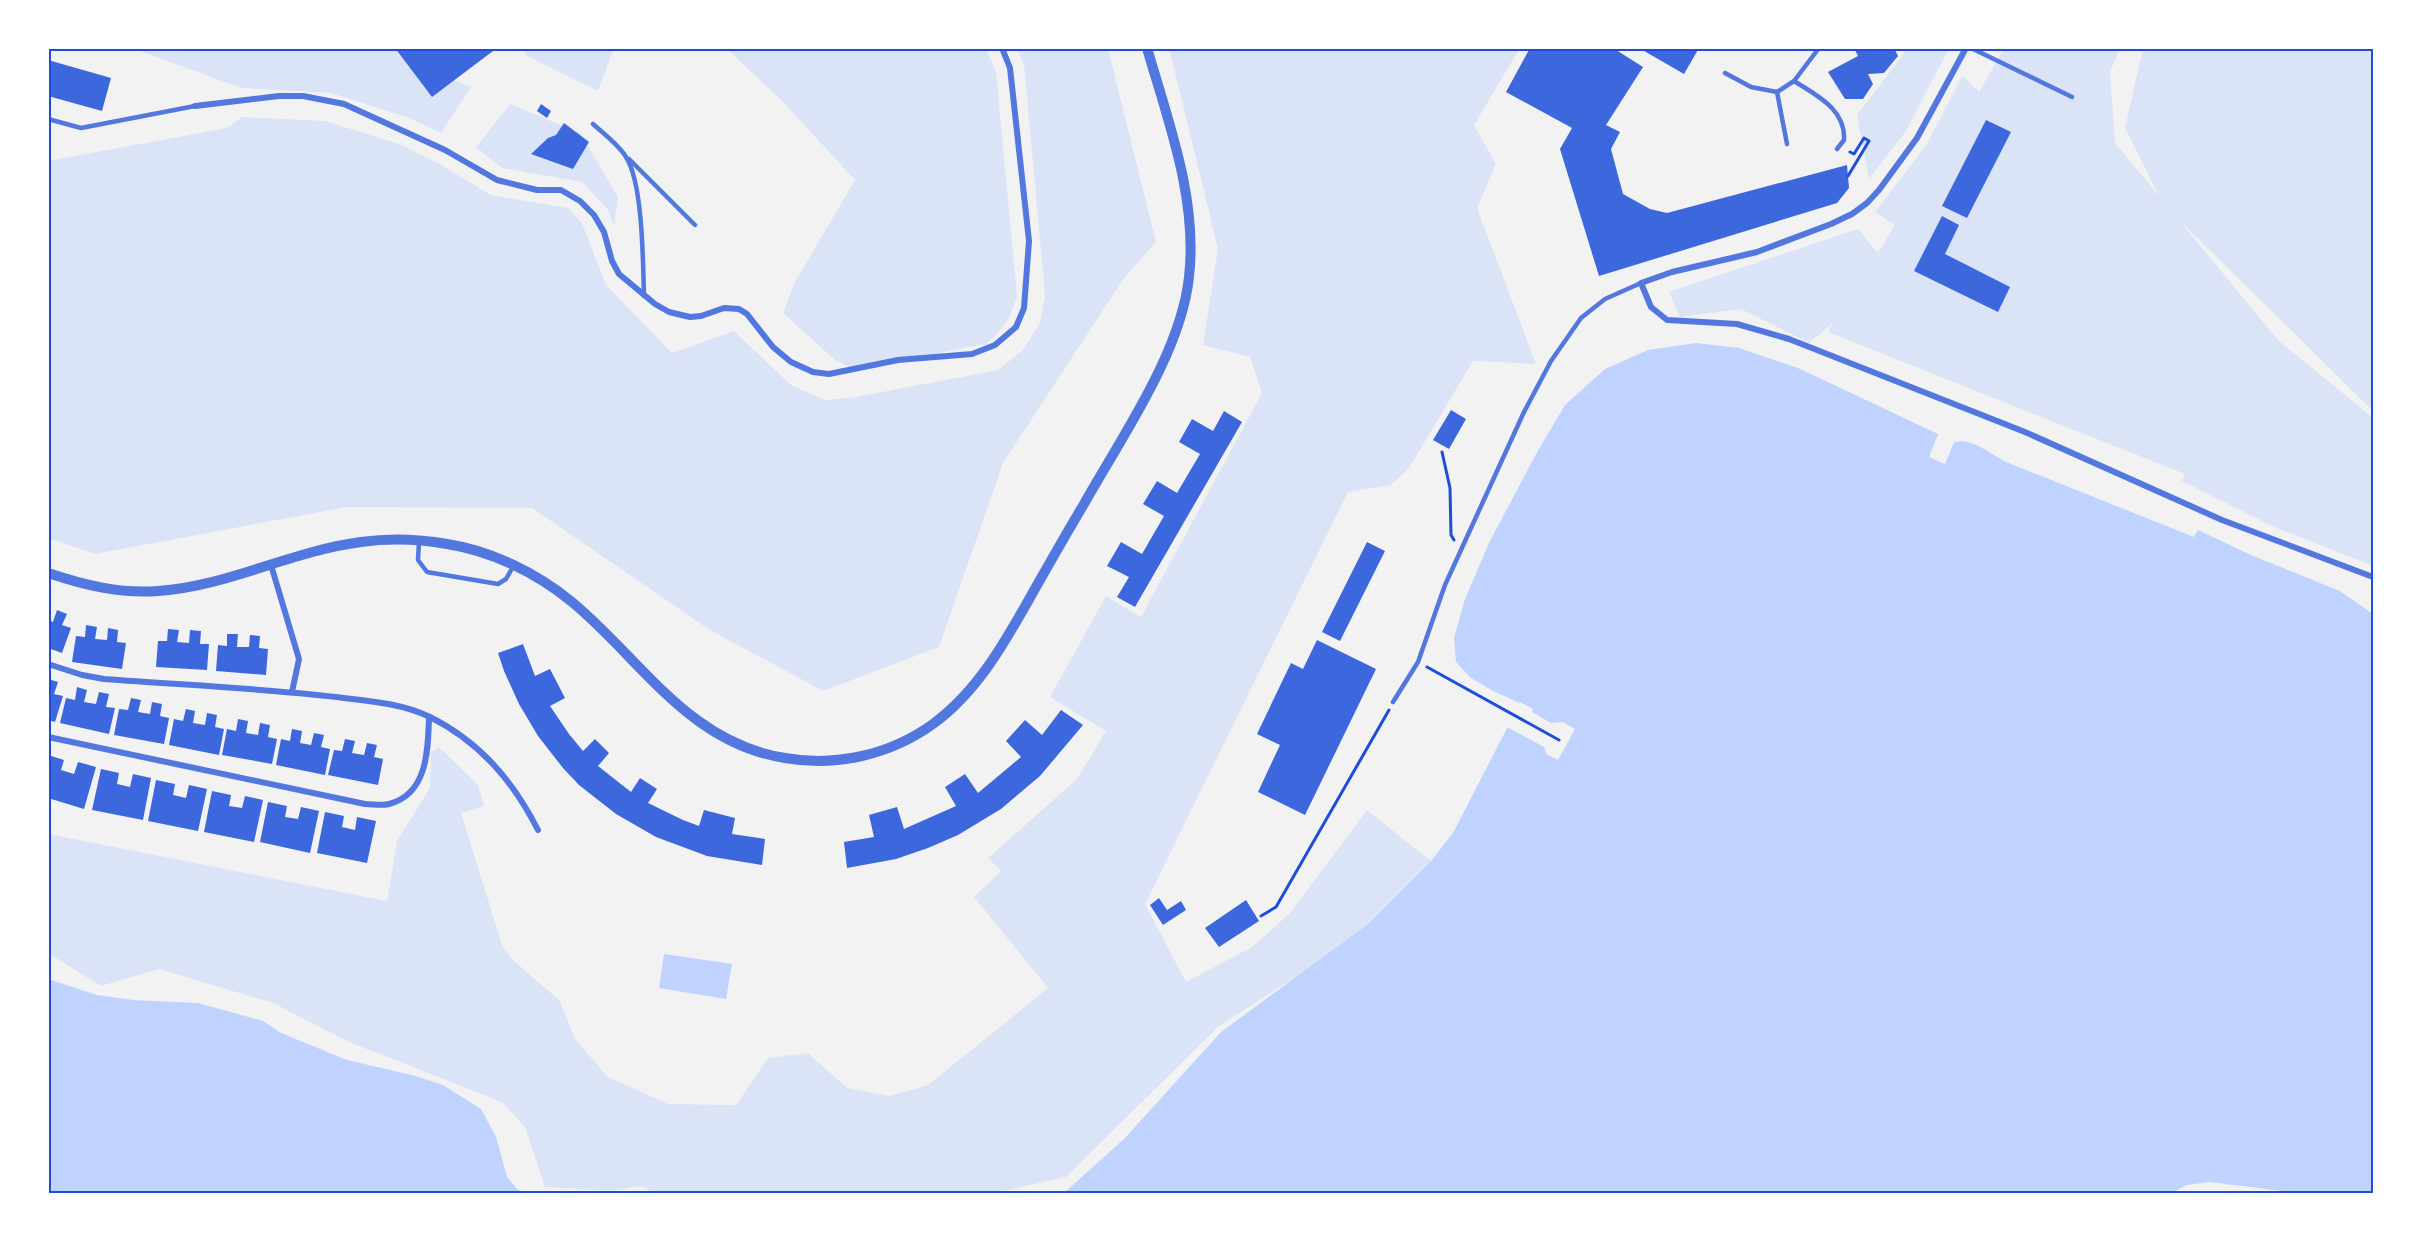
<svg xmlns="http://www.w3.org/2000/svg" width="2421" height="1241" font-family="'Titillium Web',sans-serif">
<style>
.green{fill:#dbe4f7}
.water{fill:#bfd3fe}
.pier{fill:#f2f2f2}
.building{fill:#3d67dc}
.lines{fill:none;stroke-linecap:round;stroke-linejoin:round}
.path{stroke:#1d4ed8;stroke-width:3}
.service{stroke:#5277de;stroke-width:4.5}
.minor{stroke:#5277de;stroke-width:6}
.tertiary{stroke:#5277de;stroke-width:10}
.neatline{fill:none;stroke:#1d4ed8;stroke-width:2}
</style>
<rect width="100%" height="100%" fill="#f2f2f2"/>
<path class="green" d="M132,48H416L436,73L471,87L441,133L409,118L331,93L241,88Z
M522,48H614L598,91L527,56Z
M726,48H986L996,72L1017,295C1012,317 1003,330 986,344L852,369L835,360L783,313L795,282L855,180L783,102Z
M1016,48H1108L1156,242L1124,278L1003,463L939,647L823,691L710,630L532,508L347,507L95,554L48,538V161L227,128L242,117L325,121L399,144L438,163L491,195L568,208L582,223L606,285L672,353L734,331L791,385L825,400L856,397L998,370L1023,350L1040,323L1045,296L1024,65Z
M1169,48H1520L1474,125L1496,164L1477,208L1536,364L1473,361L1409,468L1391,485L1348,492L1145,904L1186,982L1252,947L1289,914L1367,810L1431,861L1367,925L1319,962L1219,1026L1066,1177L994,1193H654L641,1186L612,1191L545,1187L525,1127L502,1102L349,1042L273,1003L159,969L101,986L51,955H48V834L387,901L397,841L430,788L431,752L439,747L478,785L484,806L461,813L503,948L513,960L560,1001L575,1039L608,1077L668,1104L736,1105L768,1058L808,1053L847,1088L890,1096L928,1085L1048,988L974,897L1001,871L988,858L1077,779L1106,731L1050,697L1106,596L1141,617L1262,393L1250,357L1203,345L1218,249Z
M1908,48H1949L1906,131L1869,179L1857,115Z
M2004,48H2120L2110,72L2115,143L2159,196L2125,128L2143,48H2373V411L2178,219L2278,340L2373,418V566L2274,527L2182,481L2185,474L1828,332L1833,323L1809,343L1741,309L1680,317L1669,292L1858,229L1878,253L1895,225L1875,212L1927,144L1962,76L1979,92Z
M510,104L580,133L618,197L614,226L608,210L582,182L502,168L476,147Z"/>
<path class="water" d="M1696,343L1739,348L1798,368L1955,442C1973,438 1990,454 2006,462L2194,537L2198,530L2251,555L2340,591L2373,614V1193H2297L2210,1182L2187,1185L2171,1193H1064L1125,1138L1221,1032L1367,925L1431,861L1453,833L1520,703L1493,691L1471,678L1456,662L1454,638L1465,599L1489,543L1536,454L1565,405L1605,369L1648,350Z
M664,954L732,964L726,999L659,988Z
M48,979L97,995L133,1000L198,1003L263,1021L281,1033L347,1060L412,1075L443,1085L481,1109L496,1137L507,1177L517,1189L527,1193H48Z"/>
<path class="pier" d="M1939,432L1956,438L1945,464L1929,457Z
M1520,702L1533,709L1532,712L1551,723L1563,722L1575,729L1558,760L1546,754L1544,747L1507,727Z"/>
<path class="building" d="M395,48H497L432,97Z
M1530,48H1613L1643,67L1606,125L1620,132L1611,149L1623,194L1650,209L1667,213L1847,165L1849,188L1837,203L1599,276L1560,149L1572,128L1506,92Z
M1639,48H1699L1684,74Z
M1854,48H1894L1898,56L1884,73L1868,74L1873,84L1863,99H1845L1828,72L1858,56Z
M48,60L111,78L102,111L48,96Z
M541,104L551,111L547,118L537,111Z
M1986,120L2011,132L1967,218L1942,206Z
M564,123L589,142L573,169L531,154L548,138L556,135Z
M1942,216L1959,225L1945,254L2010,287L1998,312L1914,271Z
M1451,410L1466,419L1449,449L1433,440Z
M1224,411L1242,422L1135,607L1117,597L1129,577L1107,566L1121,542L1142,554L1164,516L1143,504L1157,481L1177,493L1200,454L1179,442L1192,419L1213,431Z
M1367,542L1385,551L1340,641L1322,632Z
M57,610L67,614L62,625L71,628L62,653L48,648V620L53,622Z
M86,625L97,627L95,639L107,640L108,628L118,630L117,642L126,643L122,669L72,662L76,636L85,637Z
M168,629L179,630L177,642L189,643L190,630L201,631L200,644H209L207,670L156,667L158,641H167Z
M227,634H238L237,647H249L250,635L260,636L259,648L268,649L266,675L216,671L218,645L227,646Z
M1317,640L1376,669L1305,815L1258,792L1280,745L1257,734L1291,663L1303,669Z
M523,644L535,676L550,669L565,698L550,706L569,734L583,751L595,739L609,753L598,766L631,792L640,778L657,789L648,803L683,820L699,826L704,810L735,818L732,834L765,839L762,865L707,856L656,837L616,814L579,785L563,768L538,736L519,704L504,671L498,653Z
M48,679L58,682L54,694L63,696L55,722L48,720Z
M77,687L87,690L84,702L96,704L99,692L109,694L106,707L115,708L109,734L60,723L66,698L75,700Z
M131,698L141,700L138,712L150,714L152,702L162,704L160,716L169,718L164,744L114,735L119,709L128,710Z
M186,709L195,711L193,723L205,725L207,713L217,715L215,727L224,729L219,755L169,745L174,719L183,721Z
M1061,710L1083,725L1040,776L1001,809L958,835L928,848L896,859L847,868L844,842L874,837L869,815L897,807L904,829L956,806L945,787L965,774L978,793L1021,757L1006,741L1025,720L1042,735Z
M238,719L248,721L246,733L258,735L260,723L270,725L268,737L277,739L272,764L222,755L227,729L236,731Z
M292,729L302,731L300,743L311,745L314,733L324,735L321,747L330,749L325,775L276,765L281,739L290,741Z
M345,739L355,741L352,753L364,755L367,743L377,745L374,757L383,759L378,785L328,775L334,750L342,751Z
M48,755L64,760L61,770L74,774L78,762L96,767L84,809L48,798Z
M101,769L119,773L117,784L130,787L133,774L151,778L143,820L92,810Z
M156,780L175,784L173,795L186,798L189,785L207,789L198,831L148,821Z
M212,791L231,795L229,806L242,808L245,796L263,800L254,842L204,832Z
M268,802L287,806L285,817L298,819L301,807L319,811L310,853L260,842Z
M325,812L344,816L342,827L355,830L357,817L376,821L367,863L317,853Z
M1159,898L1167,910L1181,901L1186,910L1163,925L1150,905Z
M1246,900L1259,921L1219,947L1205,928Z"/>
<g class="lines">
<path class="path" d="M1848,176L1869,141L1864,138L1854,154L1850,152
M1442,452L1450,488L1451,535L1454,540
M1427,667L1559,740
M1261,916L1276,907L1389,710"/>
<path class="service" d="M1971,48L2072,97
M1725,73L1751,87L1777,92L1794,81L1819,48
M1794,81C1816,95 1846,109 1844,140L1837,149
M1777,92L1787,144
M48,119L81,128L195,106
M593,124C604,134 619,145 626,157C643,183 643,264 644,296
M629,159L695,225
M419,541L418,560L427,572L498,584L506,579L514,565
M1393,702L1418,662L1445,585L1524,412L1551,361L1581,318L1605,299L1641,283"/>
<path class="minor" d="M1966,48L1917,138L1879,190L1867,203L1852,214L1831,224L1757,252L1672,272L1641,283L1651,307L1667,320L1737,324L1789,339L2025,432L2222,520L2373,577
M195,106L279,96H303L344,104L445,150L497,180L537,190H561L580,201L594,215L604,232L612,261L619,274L655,304L669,312L690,317L701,316L724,308L739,309L747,314L773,347L791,362L813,372L829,374L898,360L972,354L995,345L1016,327L1024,308L1029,241L1010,68L1002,48
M271,565L299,659L292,692
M48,664L82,675L104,679C181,685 259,688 336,697C368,701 401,703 430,717C480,742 513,781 538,830
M48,737L365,804C372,804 382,806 389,804C428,794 428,749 429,717"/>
<path class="tertiary" d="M48,573C84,585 120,594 158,591C229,586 291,551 361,542C389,538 419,539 447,544C492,551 537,573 572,602C641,659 688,743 785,758C836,767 890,755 933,724C978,691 1005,642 1032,594C1049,564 1066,534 1084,504C1121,438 1181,353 1189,277C1198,199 1168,121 1147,48"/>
</g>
<rect width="2421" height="1241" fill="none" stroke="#ffffff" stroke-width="99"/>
<rect x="50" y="50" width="2322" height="1142" class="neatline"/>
</svg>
